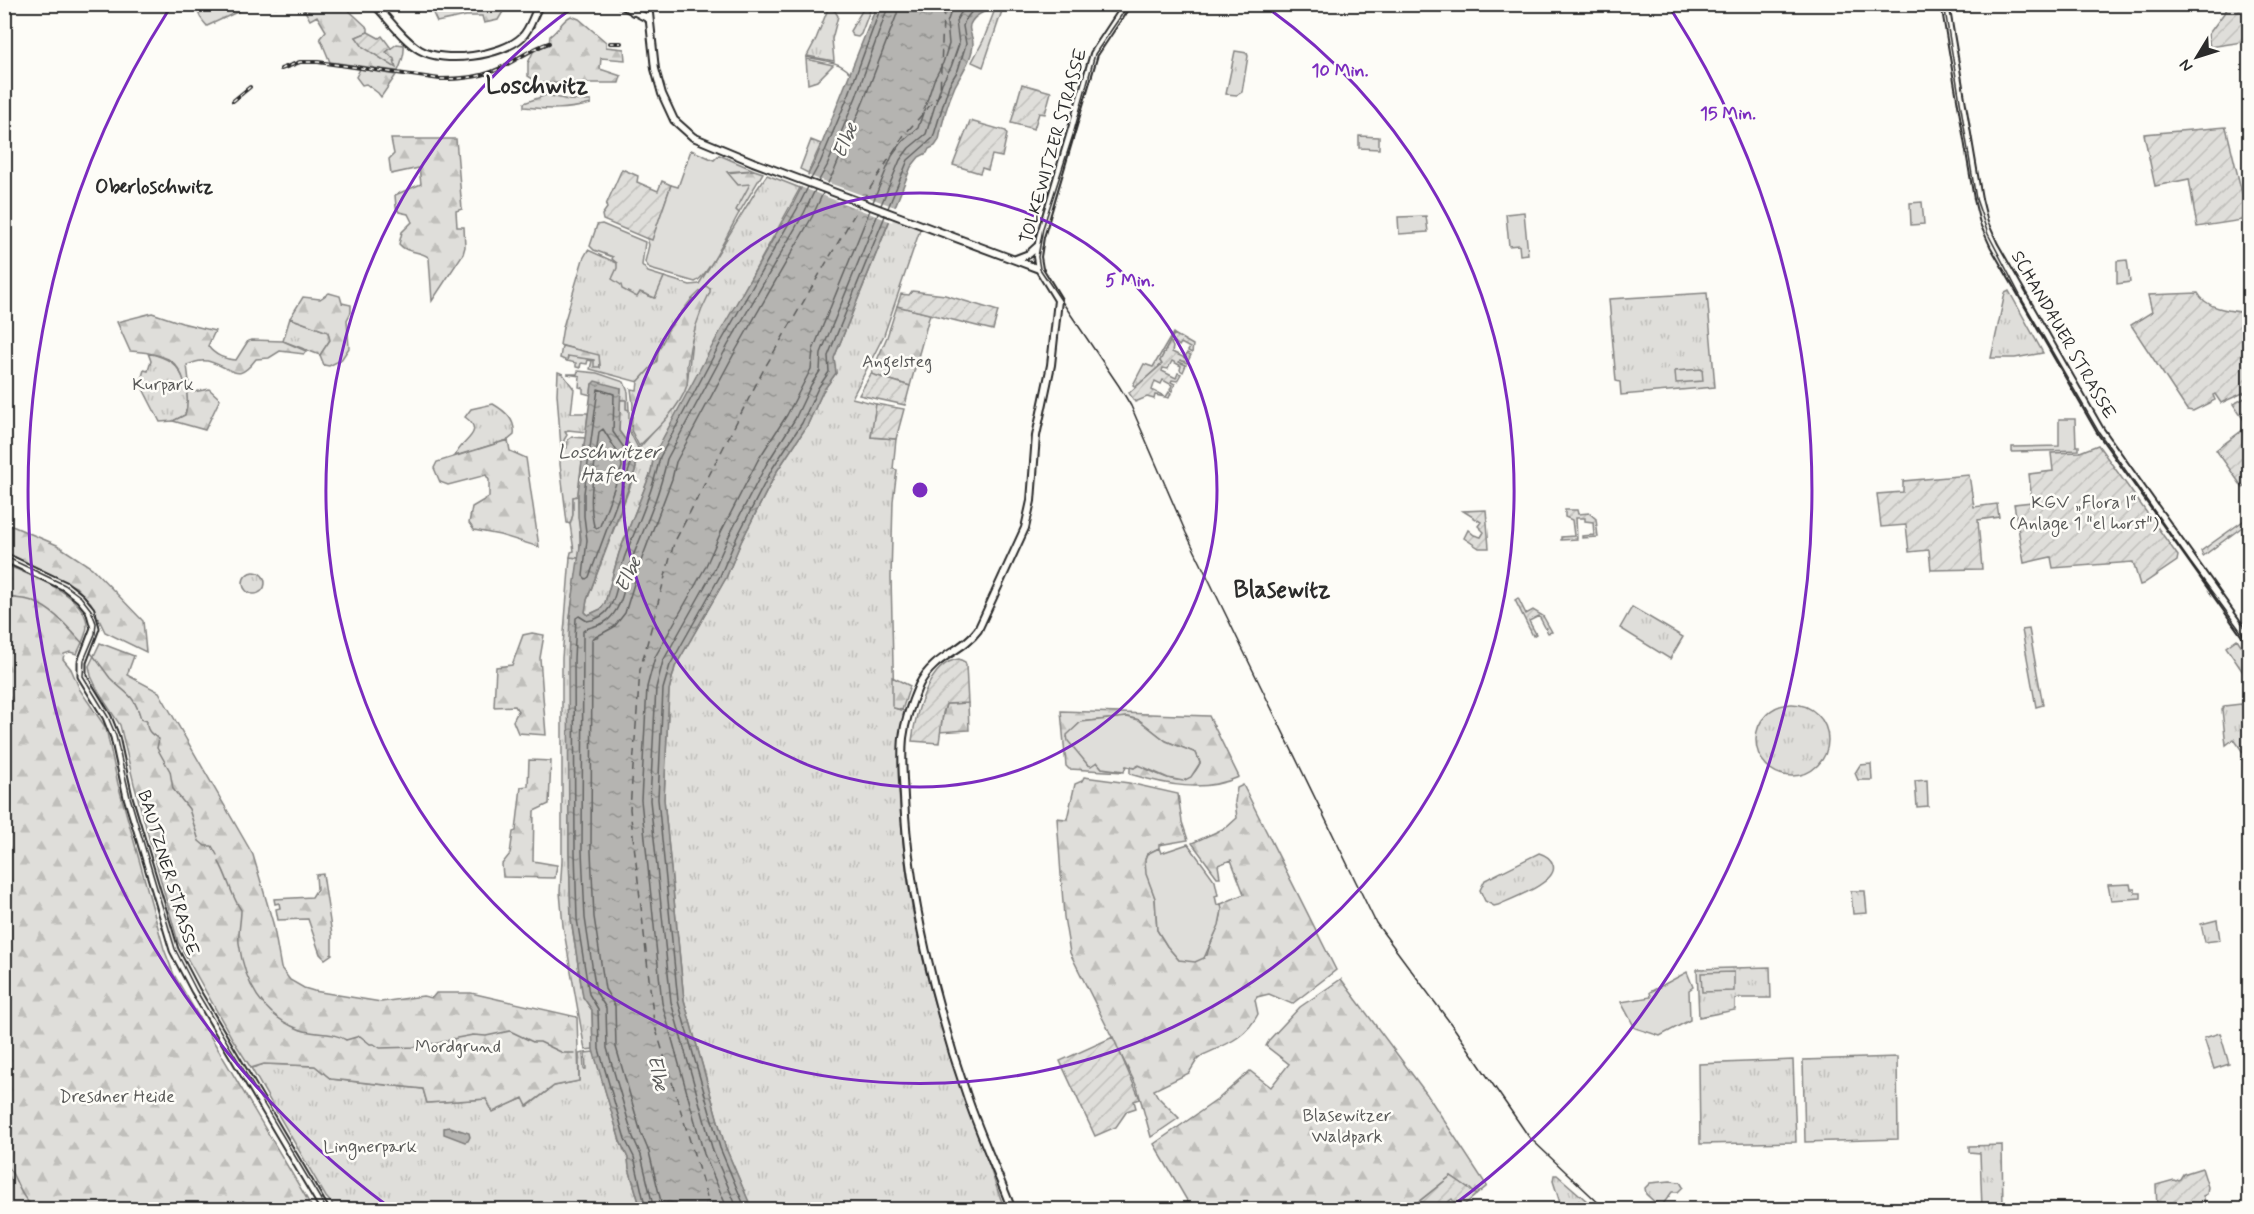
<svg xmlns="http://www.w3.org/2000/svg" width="2254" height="1214" font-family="Mynerve,sans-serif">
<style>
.grass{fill:url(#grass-tufts);stroke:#858482;stroke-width:1.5}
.forest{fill:url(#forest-firs);stroke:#858482;stroke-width:1.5}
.garden{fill:url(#garden-furrows);stroke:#858482;stroke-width:1.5}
.pitch{fill:#dfdeda;stroke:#858482;stroke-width:1.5}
.water{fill:url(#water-ripples);stroke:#7e7d7b;stroke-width:1.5}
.pier{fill:#fdfcf7}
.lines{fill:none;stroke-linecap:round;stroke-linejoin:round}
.shore{stroke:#626261;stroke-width:1.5}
.stream{stroke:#7e7d7b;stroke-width:1.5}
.ferry{stroke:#5b5b5a;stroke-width:1.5;stroke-dasharray:8 6;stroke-linecap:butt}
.secondary-casing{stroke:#2b2b2b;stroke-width:10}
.primary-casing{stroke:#2b2b2b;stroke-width:11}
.secondary{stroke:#fdfcf7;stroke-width:6}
.primary{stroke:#fdfcf7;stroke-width:7}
.tram{stroke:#2b2b2b;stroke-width:1.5}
.rail-casing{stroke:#2b2b2b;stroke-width:4}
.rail{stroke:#fdfcf7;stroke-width:1.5;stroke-dasharray:4.5;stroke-linecap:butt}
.ring{fill:none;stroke:#7b2cbf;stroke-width:3}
.labels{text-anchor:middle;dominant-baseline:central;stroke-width:5;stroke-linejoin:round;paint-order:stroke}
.street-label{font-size:18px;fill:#2b2b2b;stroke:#fdfcf7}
.park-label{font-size:18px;fill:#585857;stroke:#fdfcf7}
.water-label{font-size:20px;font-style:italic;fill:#5b5b5a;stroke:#fdfcf7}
.neighbourhood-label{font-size:20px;font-weight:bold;fill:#2b2b2b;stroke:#fdfcf7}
.district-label{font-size:24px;font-weight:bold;fill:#2b2b2b;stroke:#fdfcf7}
.centre{fill:#7b2cbf;stroke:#fdfcf7;stroke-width:3}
.ring-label{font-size:18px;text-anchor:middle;font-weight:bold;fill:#7b2cbf;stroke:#fdfcf7;stroke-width:5;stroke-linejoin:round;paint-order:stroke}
</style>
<defs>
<pattern id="grass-tufts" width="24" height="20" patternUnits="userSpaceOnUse" patternTransform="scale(1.5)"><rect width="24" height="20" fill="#dfdeda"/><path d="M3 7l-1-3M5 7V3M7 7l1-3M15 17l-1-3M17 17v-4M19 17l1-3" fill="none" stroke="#c0bfbb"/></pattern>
<pattern id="forest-firs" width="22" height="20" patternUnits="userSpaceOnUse" patternTransform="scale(1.5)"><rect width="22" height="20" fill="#dfdeda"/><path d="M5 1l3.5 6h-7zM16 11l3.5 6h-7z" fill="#c0bfbb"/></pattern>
<pattern id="garden-furrows" width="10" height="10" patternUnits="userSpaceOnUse" patternTransform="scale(1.5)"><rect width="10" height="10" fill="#dfdeda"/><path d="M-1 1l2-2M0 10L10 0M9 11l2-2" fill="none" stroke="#c0bfbb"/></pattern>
<pattern id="water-ripples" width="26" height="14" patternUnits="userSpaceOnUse" patternTransform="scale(1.5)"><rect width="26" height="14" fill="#b5b4b1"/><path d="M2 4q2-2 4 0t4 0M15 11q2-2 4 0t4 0" fill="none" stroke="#939390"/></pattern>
</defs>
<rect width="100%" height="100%" fill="#fdfcf7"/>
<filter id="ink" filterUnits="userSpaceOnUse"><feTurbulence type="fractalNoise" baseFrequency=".0167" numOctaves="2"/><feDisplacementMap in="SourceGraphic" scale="12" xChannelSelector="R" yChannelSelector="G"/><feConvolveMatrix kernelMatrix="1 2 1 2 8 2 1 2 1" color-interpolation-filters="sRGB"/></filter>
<g filter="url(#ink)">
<path class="grass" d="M866,4L872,5L861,34L858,37L853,36L850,31Z
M997,4L1004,5L983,67L972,62L983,41Z
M828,9L835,11L838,16L832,39L834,61L807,56L816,39Z
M1235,51L1247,53L1248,56L1242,92L1237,95L1226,94Z
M806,59L833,65L817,81L808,84Z
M811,140L821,144L808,173L800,169Z
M767,175L800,188L654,455L651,472L619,553L605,603L601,609L588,615L585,612L587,600L631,484L636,468L635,453L676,406L687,385L692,340L699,313L710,289L691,300L658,351L657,361L638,382L590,369L592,361L588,360L587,364L581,363L580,368L576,367V363L567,361L568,355L594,360L600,367L599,356L560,345L563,327L583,259L588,250L617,263L622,285L637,296L640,292L654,298L664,277L690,285L699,284L757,189Z
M892,215L921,227L884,335L852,398L876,404L871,437L896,439L893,469L897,470L893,501L891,577L894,708L904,711C896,747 898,783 901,819C909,936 945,1050 987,1159C993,1176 998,1194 1005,1209L752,1210L725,1146L684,1000L664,799L669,690L675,667L726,578L741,542L777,471L807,426L823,391L836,373L834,358Z
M2009,291L2043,353L2015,358H1991L2005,293Z
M1707,293L1715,387L1621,395L1620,382L1616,381L1609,299Z
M290,318L328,332L330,340L320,355L283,341Z
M1173,333L1174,334L1160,361L1162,364L1136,387L1133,385L1144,364L1153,367Z
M148,353C156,355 164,357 171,362C186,373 191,398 185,415L173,421L160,422L140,383L144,370L148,371L151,361Z
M578,371L597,373L624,382L628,392L629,410H626V400H620L621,388L592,384L591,395L583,393V388L579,387L580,376L567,374H577Z
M558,372L563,374L574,389L571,413H588L586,432L568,430L565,432L567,435L564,440V448H567L568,440L572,437L585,438L578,496L573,497V515L570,524L567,523L560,464L561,447L557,394Z
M493,404C505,411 516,420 514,435L508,440L455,456C461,440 487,433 465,417L471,409Z
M2246,519L2249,522L2203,556L2201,551Z
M570,557L579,558L570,617L569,851L571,919L583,997L592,1010L593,1049L585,1050L563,926L560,892L562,861V658Z
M243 583a11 11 0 1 1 22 0a11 11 0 1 1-22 0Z
M1632,607L1683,637L1670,659L1620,628Z
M2029,629L2043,705L2036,707L2022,630Z
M2237,639L2249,657V681L2226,647Z
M1756 740a36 36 0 1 1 72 0a36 36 0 1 1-72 0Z
M2241,704L2249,713V761L2234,739L2226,745L2222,710L2224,706Z
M1871,764L1872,780H1858L1855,773L1860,765Z
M1539,853C1546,855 1551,858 1553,865C1559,882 1511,899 1498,905L1494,906L1485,901L1480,890L1485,880Z
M2130,884L2131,889H2135V893H2141V898L2111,900L2108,885Z
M1851,891H1865L1867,913L1853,914Z
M2217,920L2220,940L2205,942L2201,924Z
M1770,967L1771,998H1739L1735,999V1010L1699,1017L1697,969Z
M594,1052L620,1141L628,1158L629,1168L641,1209H337L326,1197L251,1068L264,1064L315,1066L331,1079L423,1089L427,1103L486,1099L493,1111L524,1098L528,1106L554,1086L579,1081V1054L583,1053L584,1069H586L585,1053Z
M1897,1057L1898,1139L1805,1142L1803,1060Z
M1793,1060L1796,1142L1700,1144L1699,1064Z
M2002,1145L2003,1209H1982L1980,1153L1969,1152V1146Z
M1554,1175H1557L1596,1209H1578L1582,1204L1579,1201L1574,1209H1562L1553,1181Z
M1670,1181L1680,1182L1683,1187L1678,1192H1672L1663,1204L1666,1205L1663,1208L1660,1207L1646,1194L1645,1188L1650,1183Z"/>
<path class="forest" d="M200,4L343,5L368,28V32L356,37L374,54L392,65L386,52L397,44L404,45C405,54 402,62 398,71H396L330,62L320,38L326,31L317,16L310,20L305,11L299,7L250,6L207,26C202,20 195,13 200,4Z
M421,5H507L498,20L484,23L482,16H466L437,22L431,9Z
M571,16L579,19L606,42V47L624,49L625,60L601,58L600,69L621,76L619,83H539L528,76V63L534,50L549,44L550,36C559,30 562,20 571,16Z
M360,69L396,75L381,97L378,93L366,84L362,85L356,77Z
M546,95L569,100L591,101V104C566,110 550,110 524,107V103Z
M391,139H456L462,209L456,211L457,227H464L465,247L463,254L432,301L429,258C421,250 407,254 399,244L402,232L412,222L408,214L399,212L396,207L395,195L421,184L419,168L391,174L389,159L394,154Z
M754,170L763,173L739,213L736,211L741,185H738L726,173Z
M706,286L710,289V292C698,315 690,340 687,366C687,372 688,379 687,385C681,407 655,431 639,446L631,430L633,405L631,389L637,390L638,382L657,361L658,352L668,330L691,300Z
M329,293L340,296L342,303L351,305V312L347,320L349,348L341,360L329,366L324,365L320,355L330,340L328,332L290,318L303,297L320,299Z
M897,306L930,314L910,386L871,374L887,337Z
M152,313L182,323L215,331L208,346C214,355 226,360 236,360L248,341L252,340L283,341L306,351L304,354L280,351L269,358L256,359C237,384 234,369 211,362C203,359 195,362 187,365L189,381L194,392L209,389L220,399L205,430L173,421L185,415C191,397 185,369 168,359C156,353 143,352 130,351L117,322Z
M562,346L599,355L600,367H594V360L568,356L567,361L560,358Z
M620,400H626V409L629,410V430L638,448L635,453L619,431Z
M508,440L510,451L526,458L539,547L500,535L474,530L469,523L472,507L489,497V480L486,475L448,485L440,482L434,468L437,462Z
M578,496C578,518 582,537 579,558L570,557L571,552L574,551L570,524L573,515V497Z
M5,523L57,545L92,568L143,621L146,652L105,632L91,603L76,587L5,552Z
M4,564C29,575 82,592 87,623C88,633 81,644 77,654L70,652L64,654L63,659L71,669L80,690L106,728L118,784L164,949L174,975L313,1209H258L243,1201L240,1210L5,1209Z
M532,633L544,635L540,658L546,735L518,733L513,721L518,711L515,706L494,707L496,667L512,665L523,635Z
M100,643L134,656L127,675L159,692L253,855L273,923L281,968L290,980L304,988L314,991L381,1002L423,996L432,998L436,993H471L577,1017L579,1081L554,1086L527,1106L523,1098L493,1112L486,1099L427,1103L423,1089L331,1079L315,1066L264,1064L251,1068L233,1040L178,942L134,784L120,725L99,693L91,676L89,666Z
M892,677L910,686L902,710L894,708L892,706Z
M968,703L969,730L939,732L946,704Z
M1061,711L1209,716L1239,777C1203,793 1166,785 1130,774V767L1134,768L1138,765C1161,775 1186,794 1200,763L1196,753L1166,741L1139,720L1127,717L1081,722L1067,737L1088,765L1097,762L1102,768L1124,771V772L1069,769L1066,766Z
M529,760L551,761L549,804L534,811L533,861L557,865L555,878L503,877L502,864L510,854L513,832L516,831L521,787L528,786Z
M1084,777L1129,783L1178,794L1182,822L1188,840L1159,845V848L1147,854L1145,866L1155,898L1157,930L1167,946L1179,960L1207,955C1211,938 1224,922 1221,904L1244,894L1231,860L1218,865L1220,877H1217L1192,843L1227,827L1237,818L1235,802L1237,788L1243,785L1336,970L1292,1004L1269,994L1257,997L1255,1000L1258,1014C1246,1038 1227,1044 1203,1055L1197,1060L1189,1073L1154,1090L1158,1097L1179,1118L1151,1137L1137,1087L1070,953L1064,917L1057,818L1067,819L1075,784L1082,781Z
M323,874L332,935V954L325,959L320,954L308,919L278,920L276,909L280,908L279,903L275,904L274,899L312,897L317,889L316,875Z
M1341,979L1426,1093L1487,1186L1476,1195L1470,1189L1451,1176L1409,1209H1192L1154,1144L1217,1100L1250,1071L1271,1087L1289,1064L1266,1046L1270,1039L1300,1007Z"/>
<path class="garden" d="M2230,5H2249V41L2210,47L2208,35Z
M368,32L379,38L382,36L391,48L386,52L394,59L396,68L363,47L356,37Z
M1022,84L1051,92L1045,114L1039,113L1034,129L1011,123Z
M970,121L1006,131L1007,134L1002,157L992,155L988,170L982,168L980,173L953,165Z
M2226,127L2242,193H2244L2249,219L2197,227L2189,179L2155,186L2144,134Z
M622,169L638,176L637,182L658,191L662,181L671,185L652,241L603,220L602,215L607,208L606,205Z
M912,291L945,295L998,311L993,330L897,306L901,294L909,295Z
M2198,293C2207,310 2232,311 2249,313L2250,484L2243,488L2216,450L2248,426L2233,404L2247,397L2245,392L2221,403L2215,394L2213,395L2215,400L2193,411L2187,410L2131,325L2152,312L2148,295Z
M1174,334L1193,345L1192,353L1188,351L1190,348L1181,343L1179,346L1175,342L1171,343L1173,347L1172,352L1185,358L1187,353L1191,355L1187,363L1180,360L1179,362L1186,365L1183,372L1180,370L1181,366L1172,361L1168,369L1163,368L1162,371L1176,378L1178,373L1181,374L1177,381L1172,380L1171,382L1175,384L1172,391L1170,390L1172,385L1163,380L1161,384L1155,381L1152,390L1166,397L1169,392L1171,393L1169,398L1155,395L1154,399L1147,397L1135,402L1129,393L1162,364L1160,361Z
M871,374L910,386L905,405L859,395Z
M876,404L904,409L896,439L871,437Z
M2098,445L2178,556L2177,561L2143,584L2140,585L2133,562L2053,568L2051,557L2024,563L2014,504L2032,502L2029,474L2053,471L2051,453L2080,452Z
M1969,475L1974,507L1997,504L1999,517L1978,520L1982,569L1931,570L1929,550L1909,552L1906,525L1881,527L1877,494L1903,492V481Z
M1486,510L1489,548H1479L1464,538L1468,530L1474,535L1481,537L1484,532L1478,526L1481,522L1463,511Z
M1565,510H1577L1578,514L1589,513L1596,519L1598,537L1582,538V536L1594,535L1593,522L1585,521V518H1576L1577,539L1561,540V537L1574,536L1572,520L1565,517Z
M1518,598L1526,614L1533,610L1543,616L1552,632L1548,633L1539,616L1529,621L1536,634L1533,636L1515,600Z
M959,659L965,662L966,665L968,703L946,704L943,713L939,743L912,741C915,716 928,662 959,659Z
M1113,1037L1140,1099L1134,1101L1136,1108L1127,1111L1116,1127L1095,1136L1060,1061Z
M2202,1168L2208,1187L2207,1194L2203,1196L2207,1209H2157L2156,1185L2174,1180L2176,1181L2180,1179L2183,1174Z
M1451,1176L1470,1189L1476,1195L1459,1209H1453L1457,1206L1452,1199L1442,1206L1440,1203L1432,1209L1429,1206L1421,1209L1416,1204Z"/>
<path class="pitch" d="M1359,136L1379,137V149L1359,148Z
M691,150L714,160L719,155L754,170L727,172L738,185L750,184L736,210L739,213C731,227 708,277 695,282L650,269L645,262L649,245L647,238L652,240L671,185L678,187Z
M1922,202L1924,224L1911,225L1910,203Z
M1524,212L1528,254L1520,255L1519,245L1509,246L1506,214Z
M1426,216L1428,232L1399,234L1398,217Z
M602,224L645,242L642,265L648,272L664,277L655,298L640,292L637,297L622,289L621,285L612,279L617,268V263L612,259L613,257L594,250L590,246L597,225Z
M2127,260L2130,282L2117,284V261Z
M1702,369L1703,381L1676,383L1675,371Z
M2059,419H2075L2076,446H2079V450L2012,452V447L2059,446Z
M1127,717L1139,720L1166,741L1196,753L1200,763L1191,777L1183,781L1168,778L1139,765L1134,768L1126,766L1124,771L1102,768L1097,762L1091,766L1088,765L1068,741L1067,735L1081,722Z
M1927,780L1928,806L1917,807L1915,781Z
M1188,844L1215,881L1218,895L1215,896L1217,905L1221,904L1222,910L1219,925L1204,958L1195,962L1179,960L1167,946L1157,930L1155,898L1146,874L1145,859L1147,854L1159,848L1161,853Z
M1687,972L1693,987L1689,990L1690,1020L1660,1036L1635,1028L1621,1002L1651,997L1650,992Z
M1734,972V991L1702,992L1701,973Z
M2220,1033L2229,1064L2214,1069L2204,1038Z"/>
<path class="water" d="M877,5H993C985,14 978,12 972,21C966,29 973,35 973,43C973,58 961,74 955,86C948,102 942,123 939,140L935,146L929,149L927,153L919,157L911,167L834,358L836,373L823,391L807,426L777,471L741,542L726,578L675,667L669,690L664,799L684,1000L725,1146L752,1209H641L629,1168L628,1158L620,1141L593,1050L592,1010L583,997L571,919L569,851L568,659L570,617L581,539L578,517V492L592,384L595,381L621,388L619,431L635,453L636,468L587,600L585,612L588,615L601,609L605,603L619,553L651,472L654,455L716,339L792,206L815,161Z
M450,1127L469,1133L470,1137L468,1141L465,1142L444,1134V1128Z"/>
<path class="pier" d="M804,174L898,208L892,222L798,186Z"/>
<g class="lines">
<path class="shore" d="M811,179L820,163L849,94L882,4
M818,182L827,166L856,97L889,4
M827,185L835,169L864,100L897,14L898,4
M873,202L892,156L903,141L918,128L934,80L943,63L949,44L947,23L951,11L956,4
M881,205L900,160L909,148L926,134L942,83L951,67L959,44L956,21L960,14L969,4
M888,208L908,160L933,138L949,85L958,70L966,44L963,26L965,20L973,10L985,4
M598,389L614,394L613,432L629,455L630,467L589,577L586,579L583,576L587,540L584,516V493Z
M603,429L621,458L622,467L600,526L597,528L594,526C587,496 596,462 599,432Z
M646,1210L634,1157L625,1139L599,1049L598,1009L589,994L577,919L575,851L574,659L576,618L579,616L587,621C596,620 605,615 610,607C619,591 619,570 626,553C639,522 653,490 660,457L721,342L797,209L808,187
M654,1210L641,1155L633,1137L607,1048L606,1008L596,992L585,918L582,851L583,631C591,625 603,627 611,617C626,601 625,575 633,556C646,525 660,493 667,459L728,345L804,213L815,190
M663,1210L649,1152L641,1133L616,1047L615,1006L605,989L594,917L591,851L592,639L614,627L625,613L641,561L672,479L676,462L736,350L812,217L823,193
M728,1210L704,1154L662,1003L641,800L647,687L655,657L705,568L721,532L758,460L787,415L811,369L813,350L870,210
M738,1210L713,1151L671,1002L650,800L656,688L663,661L713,572L729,536L766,465L795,419L811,385L820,371L821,353L878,214
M746,1210L720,1148L678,1001L658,799L663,689L670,665L720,576L736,539L772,469L802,423L818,388L829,372L828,356L885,216"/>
<path class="stream" d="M806,57C820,60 840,61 849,72
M4,595C13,600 22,597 32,601C55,610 69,629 86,647
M89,651C97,659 103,669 110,678C126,695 134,693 141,719L147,721C146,731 151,734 159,739L157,748L170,771L173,789L189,809L199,841L205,846H212L217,855
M219,862C228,877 231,896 241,910C241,920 238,932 239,943C244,982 262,1016 301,1030C315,1035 332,1031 346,1040L360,1036L370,1044H374L380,1048L417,1047L429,1043L435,1044L457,1038L473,1035L486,1036L510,1031L533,1042H540L563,1053H574
M4,1164C20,1176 15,1198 40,1210"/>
<path class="ferry" d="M862,201L904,135L940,94L943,18L949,4
M711,1210L654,1023L630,809L640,670L674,543L764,369L860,205"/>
<defs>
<path id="secondary" d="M374,4C389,19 403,40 420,50C444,64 502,56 522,37C531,28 533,15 540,4
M620,4L649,19
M648,4L655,69L662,94L674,120L693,137L753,162L1039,269
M1945,4L1978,199L1984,223L1994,245L2100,430L2250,641
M633,12L643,4
M1016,259L1029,254L1039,245
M1012,1210C998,1173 981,1137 968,1099C936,1007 908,894 904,797C903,777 901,757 903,738C905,720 912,701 919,685C934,655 961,653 978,630L1025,528L1031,501L1036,436L1051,365L1058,300L1039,269L1037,257L1040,237L1094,54L1127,4"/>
<path id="primary" d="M4,557L65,586L80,598L90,610L95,628L82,662V676L107,717L115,737L128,797L174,950L195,990L325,1210"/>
</defs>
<use href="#secondary" class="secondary-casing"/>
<use href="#primary" class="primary-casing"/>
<use href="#secondary" class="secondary"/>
<use href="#primary" class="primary"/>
<path class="tram" d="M1129,4L1095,54L1073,135L1043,228L1038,257L1040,269L1119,386L1131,406L1186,533L1376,923L1454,1028L1529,1137L1606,1210
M1944,4L1976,199L1988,234L2024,303L2098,431L2190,562L2250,644
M4,556L65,585L81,597L91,610L96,623L95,634L84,660L83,676L108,717L116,736L130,797L175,949L196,990L327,1210"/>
<defs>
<path id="rail" d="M610,43H621
M281,69L300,62H318L440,79C464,79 486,77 506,65C521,57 533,48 549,43
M233,101L250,87"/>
</defs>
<use href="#rail" class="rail-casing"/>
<use href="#rail" class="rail"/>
</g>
</g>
<g class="ring">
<circle cx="920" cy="490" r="297"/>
<path d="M1265 6A594 594 0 1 1 575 6"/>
<path d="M389 1207A892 892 0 0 1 168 11M1672 11A892 892 0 0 1 1451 1207"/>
</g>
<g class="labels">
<g class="street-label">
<text transform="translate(1054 146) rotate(-74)">TOLKEWITZER STRASSE</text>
<text transform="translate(2063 335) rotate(60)">SCHANDAUER STRASSE</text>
<text transform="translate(168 873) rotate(73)">BAUTZNER STRASSE</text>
</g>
<g class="park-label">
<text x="897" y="362">Angelsteg</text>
<text x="163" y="385">Kurpark</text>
<text x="2084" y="503">KGV „Flora I“<tspan x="2084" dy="21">(Anlage 1 "el horst")</tspan></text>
<text x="458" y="1047">Mordgrund</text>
<text x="117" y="1097">Dresdner Heide</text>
<text x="1347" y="1116">Blasewitzer<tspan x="1347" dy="21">Waldpark</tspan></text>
<text x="370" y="1147">Lingnerpark</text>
</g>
<g class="water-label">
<text transform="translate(846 141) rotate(-66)">Elbe</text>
<text x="609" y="452">Loschwitzer<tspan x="609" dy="23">Hafen</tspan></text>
<text transform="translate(629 575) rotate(-63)">Elbe</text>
<text transform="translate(657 1073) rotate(79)">Elbe</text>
</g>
<g class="neighbourhood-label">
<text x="154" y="187">Oberloschwitz</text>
</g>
<g class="district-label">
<text x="537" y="86">Loschwitz</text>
<text x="1282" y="590">Blasewitz</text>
</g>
</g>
<circle cx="920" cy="490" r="9" class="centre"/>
<g class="ring-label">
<text x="1340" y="76">10 Min.</text>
<text x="1728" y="119">15 Min.</text>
<text x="1130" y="286">5 Min.</text>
</g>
<rect width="2254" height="1214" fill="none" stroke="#fdfcf7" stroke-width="24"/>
<rect x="12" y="12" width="2230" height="1190" fill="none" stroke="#2b2b2b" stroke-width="2" filter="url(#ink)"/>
<g transform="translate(2197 57) rotate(232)" stroke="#fdfcf7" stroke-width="4.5" paint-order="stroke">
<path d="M0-4.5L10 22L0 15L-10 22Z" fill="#2b2b2b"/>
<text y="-9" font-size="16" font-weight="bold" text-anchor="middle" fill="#2b2b2b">N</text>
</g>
</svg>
